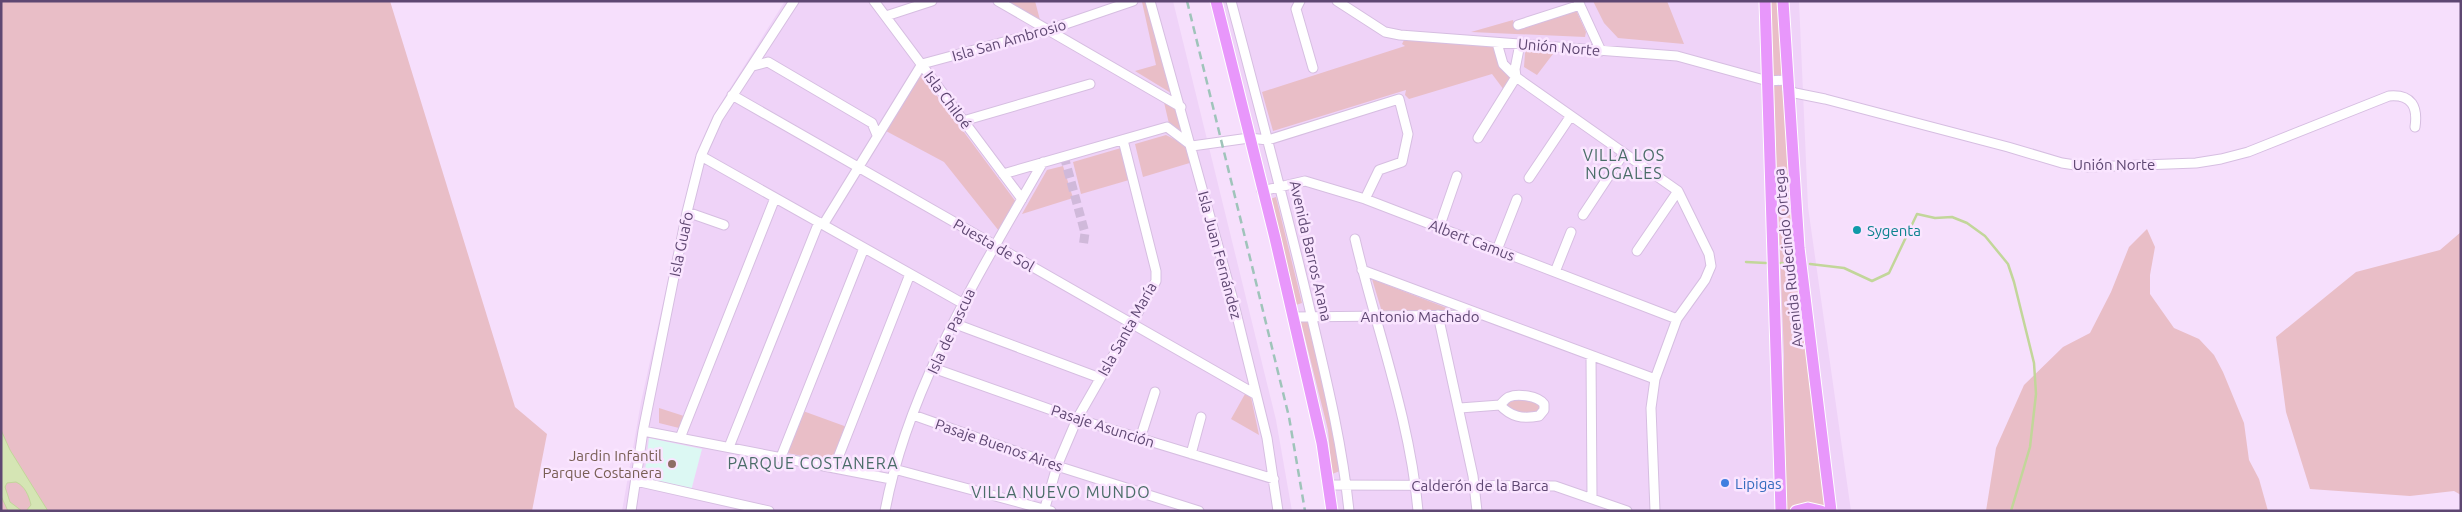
<svg xmlns="http://www.w3.org/2000/svg" width="2462" height="512" font-family="Ubuntu,sans-serif">
<style>
.residential{fill:#efd3f8}
.education{fill:#dcf8f3}
.green{fill:#e9bec7}
.water{fill:#d5e5b4;stroke:#c2d69a}
.lines{fill:none;stroke-linecap:round;stroke-linejoin:round}
.stream{stroke:#c2d69a;stroke-width:2.5}
.minor-tunnel{stroke:#d0b9da;stroke-width:9;stroke-dasharray:9 4.5;stroke-linecap:butt}
.minor-casing{stroke:#d6bee1;stroke-width:11}
.major-casing{stroke:#fff;stroke-width:13}
.minor{stroke:#fff;stroke-width:9}
.major{stroke:#e897fb;stroke-width:11}
.rail{stroke:#9fc4ba;stroke-width:2.5;stroke-dasharray:8 5;stroke-linecap:butt}
.culture-dot{fill:#0f9aa8;stroke:#fae5ff;stroke-width:2}
.education-dot{fill:#8d6e63;stroke:#fae5ff;stroke-width:2}
.shop-dot{fill:#3f7fe0;stroke:#fae5ff;stroke-width:2}
.labels{text-anchor:middle;dominant-baseline:central;stroke-width:5;stroke-linejoin:round;paint-order:stroke}
.street-label{font-size:15px;fill:#5e4772;stroke:#fae5ff}
.culture-label{font-size:15px;fill:#0d838f;stroke:#fae5ff;text-anchor:start}
.education-label{font-size:15px;fill:#785e54;stroke:#fae5ff;text-anchor:end}
.shop-label{font-size:15px;fill:#366cbe;stroke:#fae5ff;text-anchor:start}
.neighbourhood-label{font-size:16px;letter-spacing:1px;fill:#4a6d68;stroke:#fae5ff}
</style>
<rect width="100%" height="100%" fill="#f6dffc"/>
<path class="residential" d="M785,1H1173L1276,420L1292,511H622L641,402L695,159L719,106Z
M1219,1H1799L1808,207L1851,511H1334Z"/>
<path class="education" d="M649,438L702,449L691,491L644,479Z"/>
<path class="green" d="M1,1H390L515,407L547,434L532,511H1Z
M1006,1H1035L1040,20Z
M1145,1L1148,12L1171,93L1135,71L1156,65L1142,2Z
M1593,1H1667L1684,44L1618,38L1604,23Z
M1770,1H1781L1829,508L1814,504L1786,511L1783,442L1784,355Z
M1576,10L1586,32L1585,37L1471,32L1513,20L1515,27Z
M1405,38L1493,45L1500,66L1512,80L1504,90L1492,74L1409,99L1405,95L1406,90L1273,131L1262,92L1405,46L1402,44Z
M1528,49L1556,50L1537,75L1524,67L1525,53Z
M920,73L1016,202L999,231L944,162L886,131Z
M1163,98L1179,110L1183,129L1180,131L1170,128Z
M1166,135L1190,147L1193,162L1143,177L1135,144Z
M1121,148L1129,180L1081,194L1073,162Z
M1063,166L1073,198L1022,214L1047,170Z
M1276,197L1302,303L1296,305L1270,199Z
M2147,229L2155,247L2150,275V294L2174,328L2199,339L2214,355L2223,372L2244,423L2249,460L2259,479L2268,511H1986L1996,448L2024,385L2063,347L2090,333L2111,292L2129,247Z
M2461,232V495L2454,491L2410,496L2310,489L2286,412L2276,337L2356,272L2440,250Z
M1372,279L1452,310L1382,312Z
M1308,320L1332,420L1340,471L1332,474L1328,430L1301,322Z
M1245,394L1251,397L1259,435L1231,419Z
M1517,399L1535,401L1541,407L1537,413H1514L1504,405Z
M659,408L687,417L679,428L659,423Z
M803,411L847,427L832,462L787,453Z"/>
<path class="water" d="M1,430L10,450L48,511H26L31,505C29,496 25,486 16,482L7,483L5,487L10,502L22,511H8L1,496Z"/>
<g class="lines">
<path class="stream" d="M1746,262L1766,263
M1780,263L1793,264
M1810,264L1844,268L1872,281L1889,273L1917,214L1935,218L1952,217L1967,223L1985,236L2008,264L2014,282L2034,363L2036,394L2030,447L2011,511"/>
<path class="minor-tunnel" d="M1064,156L1085,233L1083,247"/>
<defs>
<path id="minor" d="M874,1L1022,199
M998,1L1181,107
M1150,1L1233,300L1267,438L1278,511
M1231,1C1258,103 1285,204 1309,306C1325,374 1342,441 1349,511
M1300,1L1296,9L1313,68
M1337,1L1385,32L1400,35L1677,56L1768,81L1787,80
M1578,1L1601,51
M886,16L932,1
M1518,25L1580,5
M1497,43L1503,64L1516,77L1678,191L1709,254L1711,266L1705,280L1677,319L1655,379L1651,408L1655,511
M753,66L768,62L872,123L877,135
M1516,77L1515,69L1520,44
M1787,89L1795,93L1825,99L2008,147L2062,163L2088,167L2196,163L2221,159L2248,152L2389,96C2412,94 2418,107 2415,127
M732,95L1255,394
M963,121L1090,84
M1478,138L1516,77
M701,156L962,303
M1003,174L1167,127L1192,146L1249,138L1268,140L1399,99L1408,134L1402,162L1379,170L1365,199
M1529,178L1570,117
M1262,191L1305,181L1365,199L1677,319
M687,212L724,225
M1583,215L1624,153
M823,225L922,64L1048,30L1133,1
M1439,228L1457,176
M1355,239C1376,329 1410,418 1418,511
M1497,250L1517,199
M1637,251L1678,191
M1362,270L1655,379
M1555,272L1571,232
M1438,315L1473,476L1477,511
M1293,317L1480,315
M953,323L1100,378
M1591,356L1592,497
M933,368L1077,419L1274,479
M1460,408L1500,405C1511,417 1522,419 1539,416L1544,410V404C1538,396 1518,393 1509,397C1506,398 1503,402 1500,405
M913,415L1057,466L1199,511
M643,431L891,479
M680,438L775,198
M1140,439L1155,392
M729,447L819,222
M1191,454L1201,417
M781,457L864,248
M834,468L910,274
M894,469L1051,511
M636,481L769,511
M1328,485L1555,486L1627,511
M631,511L643,431L687,212L701,156L718,118L794,1
M885,511C908,386 981,271 1043,162
M1044,511L1057,466L1077,419L1156,281V271L1123,140"/>
<path id="major" d="M1216,1L1275,238L1322,443L1332,511
M1765,1L1781,511
M1783,1L1799,248L1831,511
M1796,511L1808,508L1821,511"/>
</defs>
<use href="#minor" class="minor-casing"/>
<use href="#major" class="major-casing"/>
<use href="#minor" class="minor"/>
<use href="#major" class="major"/>
<path class="rail" d="M1187,1L1289,417L1305,511"/>
</g>
<circle class="culture-dot" cx="1857" cy="230" r="5"/>
<circle class="education-dot" cx="672" cy="464" r="5"/>
<circle class="shop-dot" cx="1725" cy="483" r="5"/>
<g class="labels">
<g class="street-label">
<text transform="translate(1009 40) rotate(-16)">Isla San Ambrosio</text>
<text transform="translate(1559 47) rotate(5)">Unión Norte</text>
<text transform="translate(948 100) rotate(53)">Isla Chiloé</text>
<text x="2114" y="164">Unión Norte</text>
<text transform="translate(1472 240) rotate(21)">Albert Camus</text>
<text transform="translate(681 244) rotate(-78)">Isla Guafo</text>
<text transform="translate(994 245) rotate(30)">Puesta de Sol</text>
<text transform="translate(1311 251) rotate(77)">Avenida Barros Arana</text>
<text transform="translate(1220 255) rotate(75)">Isla Juan Fernández</text>
<text transform="translate(1788 258) rotate(-96)">Avenida Rudecindo Ortega</text>
<text x="1420" y="316">Antonio Machado</text>
<text transform="translate(1127 329) rotate(-61)">Isla Santa María</text>
<text transform="translate(951 331) rotate(-65)">Isla de Pascua</text>
<text transform="translate(1103 426) rotate(18)">Pasaje Asunción</text>
<text transform="translate(999 445) rotate(19)">Pasaje Buenos Aires</text>
<text x="1480" y="485">Calderón de la Barca</text>
</g>
<g class="culture-label">
<text x="1867" y="230">Sygenta</text>
</g>
<g class="education-label">
<text x="662" y="455">Jardin Infantil<tspan x="662" dy="17">Parque Costanera</tspan></text>
</g>
<g class="shop-label">
<text x="1735" y="483">Lipigas</text>
</g>
<g class="neighbourhood-label">
<text x="1624" y="155">VILLA LOS<tspan x="1624" dy="18">NOGALES</tspan></text>
<text x="813" y="463">PARQUE COSTANERA</text>
<text x="1061" y="492">VILLA NUEVO MUNDO</text>
</g>
</g>
<rect width="2462" height="512" fill="none" stroke="#5e4772" stroke-width="5"/>
</svg>
